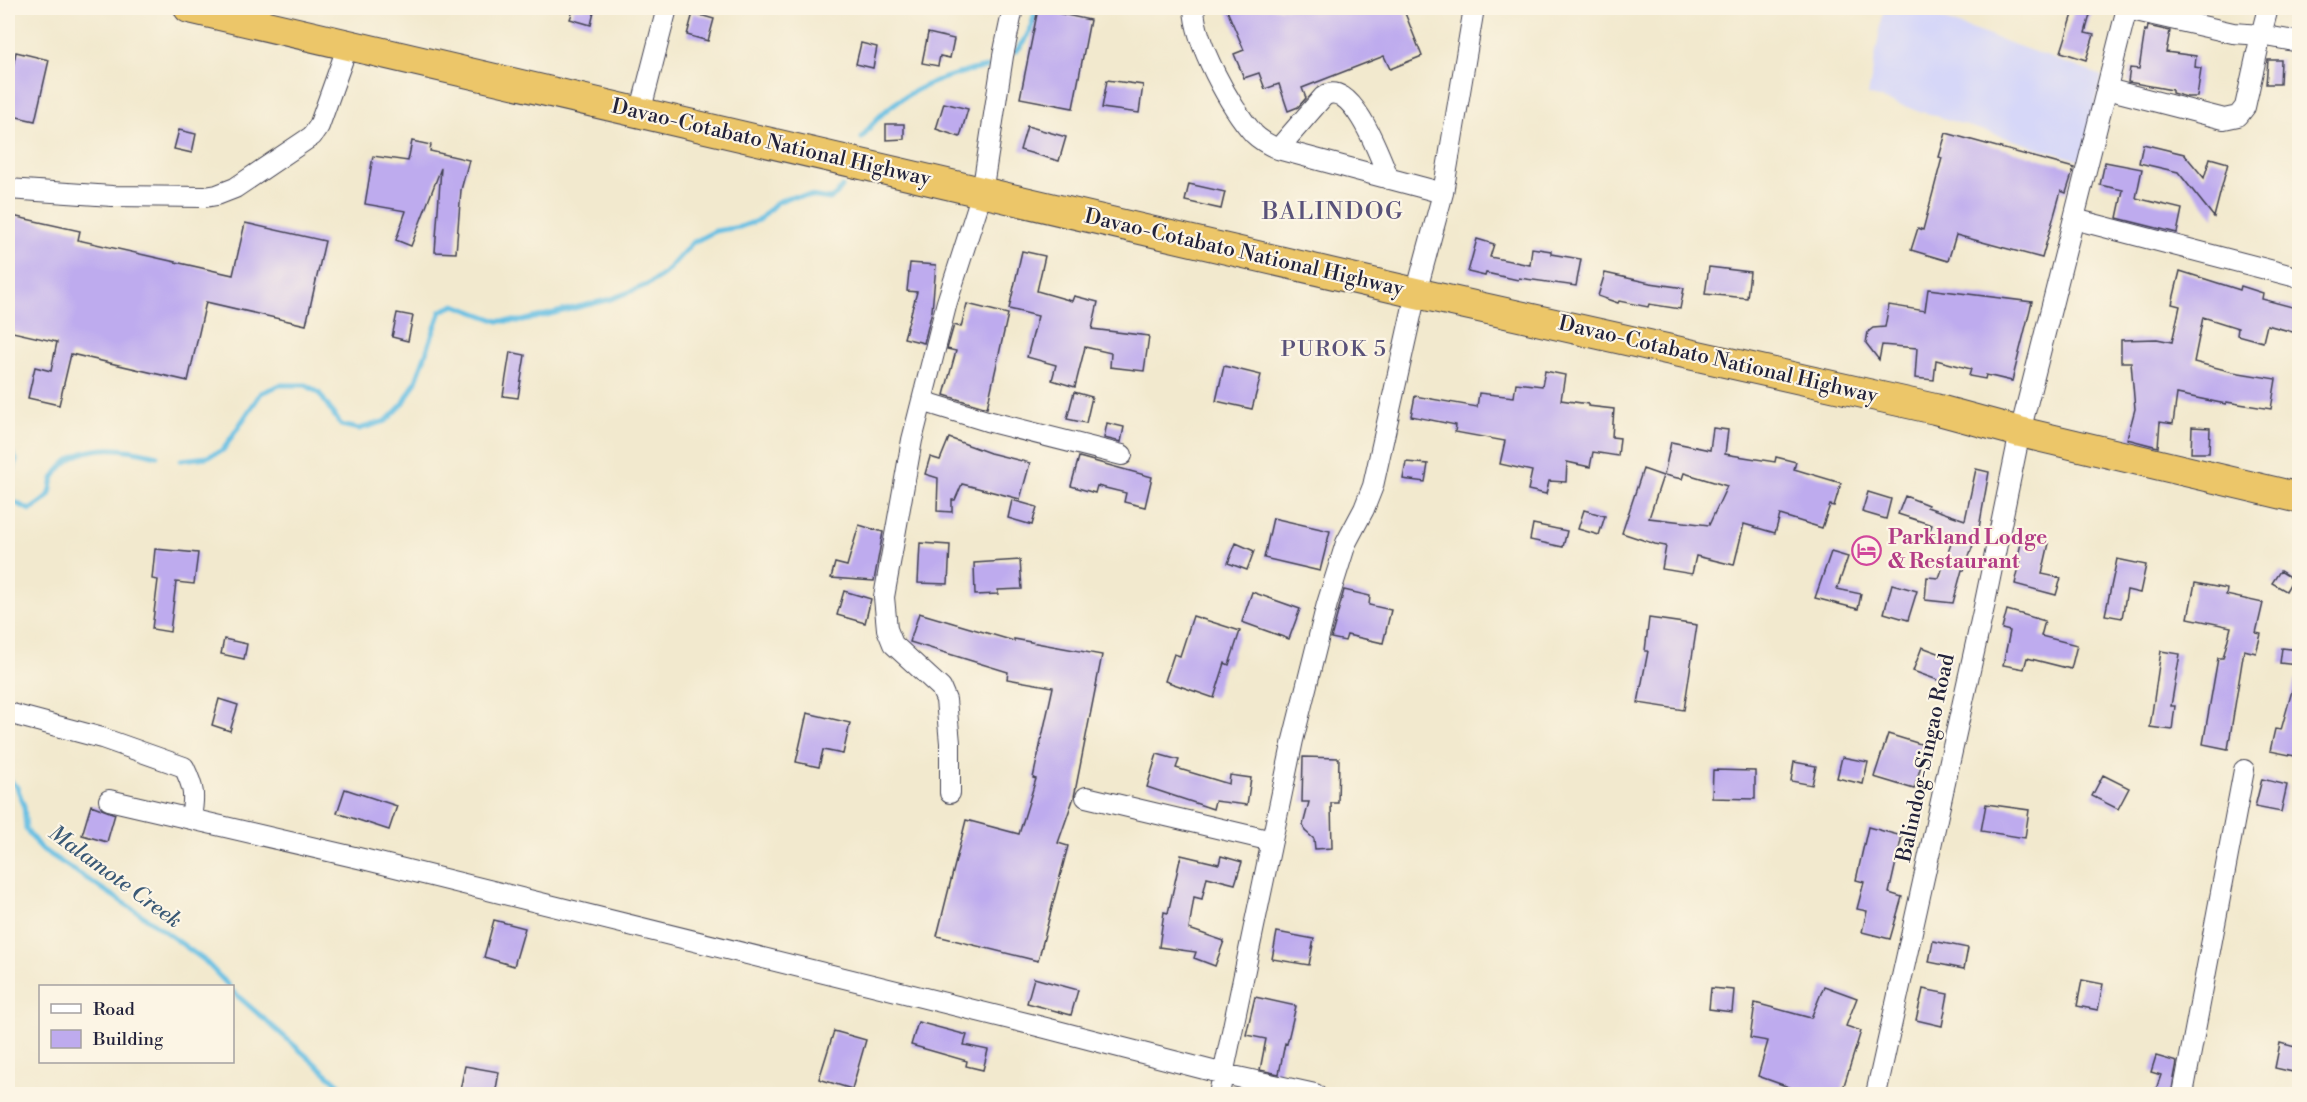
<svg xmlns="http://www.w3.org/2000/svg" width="2307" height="1102" font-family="'Libre Bodoni',serif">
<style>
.built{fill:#d6d7f8}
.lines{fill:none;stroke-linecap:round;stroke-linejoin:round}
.stream{stroke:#66bfe3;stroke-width:5}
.building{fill:#beabee}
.minor-casing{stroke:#414051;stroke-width:22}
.highway-casing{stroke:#414051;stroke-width:32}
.minor{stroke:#fff;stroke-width:20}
.highway{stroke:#ecc669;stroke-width:30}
.labels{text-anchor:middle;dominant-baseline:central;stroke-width:4.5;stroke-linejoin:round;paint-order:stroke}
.street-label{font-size:21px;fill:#22223b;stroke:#fcf5e5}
.hotel-label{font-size:21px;font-weight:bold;fill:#b23c85;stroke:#fcf5e5;text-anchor:start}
.neighbourhood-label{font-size:22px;letter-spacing:1.5px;fill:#59527a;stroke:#fcf5e5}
.water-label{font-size:22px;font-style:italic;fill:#3a5976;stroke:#fcf5e5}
.quarter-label{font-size:24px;letter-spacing:1.5px;fill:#59527a;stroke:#fcf5e5}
</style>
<rect width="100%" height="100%" fill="#fcf5e5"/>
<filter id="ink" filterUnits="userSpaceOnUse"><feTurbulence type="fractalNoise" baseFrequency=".0167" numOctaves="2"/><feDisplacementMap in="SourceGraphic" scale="12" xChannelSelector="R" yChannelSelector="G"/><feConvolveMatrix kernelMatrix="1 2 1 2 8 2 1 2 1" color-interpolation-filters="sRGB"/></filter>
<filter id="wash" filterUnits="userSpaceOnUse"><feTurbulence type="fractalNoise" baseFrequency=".008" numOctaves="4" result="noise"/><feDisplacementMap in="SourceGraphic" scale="24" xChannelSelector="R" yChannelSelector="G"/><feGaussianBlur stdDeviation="1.35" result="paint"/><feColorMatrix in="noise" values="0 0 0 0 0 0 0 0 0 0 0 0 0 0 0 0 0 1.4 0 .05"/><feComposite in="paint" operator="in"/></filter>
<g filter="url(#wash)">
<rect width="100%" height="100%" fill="#f2e9ce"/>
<path class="built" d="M1884,8H1911L2102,76L2081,161L1868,95Z"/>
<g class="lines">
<path class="stream" d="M1016,51C1029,39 1032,25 1036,8
M862,138C889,96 939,76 987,67
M8,445L16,460L11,482L12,501L30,510C35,506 45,501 49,495C52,490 51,482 54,477C76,440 122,447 157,456
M181,460L207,457L223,450L261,393L280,385H306L319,393L341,425L359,429L386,421L403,404L416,381L441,311L455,305L498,321H522L611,299L647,285L664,274L692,243L715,231L740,227L759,220L776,203L789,197L810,196L830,199L836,195L842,187
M8,779L17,787L24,806L26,829L40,848L145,917L204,960L229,986
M232,991L350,1094"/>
</g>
<g id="blocks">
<path class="building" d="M574,8H595L591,25L570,19Z
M1226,8H1377L1379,13L1394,8H1403L1422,56L1390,69L1384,56L1302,88L1306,98L1298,107L1288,111L1279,84L1265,89L1259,73L1244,78L1234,54L1244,50Z
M2075,8H2092L2085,33L2094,35L2086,60L2061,52Z
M1038,9L1090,20L1073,108L1020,98Z
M693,13L714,19L708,41L687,35Z
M2148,26L2170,31L2166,52L2196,56L2195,67L2201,68L2197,97H2187L2172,93V90L2128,82L2130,68L2139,69L2145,30L2147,31Z
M928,33L954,39L950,58L940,56L938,66L922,63Z
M861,43L877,47L873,68L856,64Z
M16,52L49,60L35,121L8,115V90Z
M2268,60H2281L2280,84H2266Z
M1107,80L1143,85L1139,113L1102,108Z
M944,103L968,109L960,137L936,129Z
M886,124H904V139L886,140Z
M1027,126L1066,137L1059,161L1020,150Z
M179,130L196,134L192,153L174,149Z
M1946,133L2074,168L2066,193L2061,191L2042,258L1956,235L1948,261L1911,250L1918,228L1923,230L1942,158L1939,157Z
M412,141L431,145L430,151L469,160L461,190L456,253L435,252L441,168L411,246L396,240L406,211L365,204L373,156L408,161Z
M2143,144L2184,154L2204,178L2210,158L2228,163L2214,217L2178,172L2139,163Z
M2105,162L2142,169L2136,198L2182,209L2177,233L2117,218L2123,190L2100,185Z
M1189,184L1225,192L1221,209L1185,201Z
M8,215L80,231L78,240L233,275L245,223L325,241L306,325L206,302L188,381L71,354L59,405L28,398L35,367L51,371L57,342L8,331Z
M1477,239L1494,244L1490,257L1530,265L1532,248L1551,251V254L1581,259L1576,286L1519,278L1518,280L1486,273L1485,276L1468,272Z
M1022,251L1045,256L1037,291L1072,301L1074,296L1098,302L1092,329L1149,336L1144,371L1110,367L1111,353L1085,347L1075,387L1052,380L1056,365L1027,357L1038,316L1009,309Z
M910,263L936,265L932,311L924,343L904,338L917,292L907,291Z
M1709,267L1750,272L1747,298L1705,294Z
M2180,271L2240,290L2241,286L2263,293L2262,299L2300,309V334L2267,325L2263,342L2237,335L2238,328L2203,317L2194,362L2233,372L2276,379L2271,409L2226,402V404L2177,394L2173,424L2160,422L2158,447L2127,439L2135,409L2131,362H2121V340L2157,339L2172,342L2180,306L2172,304Z
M1605,273L1650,283L1684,288L1680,309L1649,304L1648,307L1619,301L1618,303L1598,296Z
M1928,289L2032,302L2012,381L1986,375L1985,379L1969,376L1971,369L1936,360L1934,380L1915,378L1917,348L1882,345L1879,360L1866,343L1868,332L1873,328L1885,327L1889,305L1925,311Z
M967,304L1008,314L987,408L944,395L956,351L947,349L954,325L961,327Z
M397,313L413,316L408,341L392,337Z
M510,352L525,355L518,398L503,396Z
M1224,366L1261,375L1252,409L1216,401Z
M1545,371L1565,375L1561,400L1588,404V406L1614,409L1612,437L1620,438L1618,456L1593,452L1590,467L1567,462L1566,482L1549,481L1546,494L1528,490L1532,471L1500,464L1505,441L1455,432L1456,425L1411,416L1415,396L1477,407L1479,393L1514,397L1516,383L1542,386Z
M1074,392L1092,397L1086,423L1067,419Z
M1107,423L1124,427L1121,442L1104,438Z
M2192,427L2210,428L2209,453H2191Z
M1713,428L1728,430L1725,454L1775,462L1776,457L1796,462L1794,469L1841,483L1834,506L1830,505L1822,528L1780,515L1775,533L1744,524L1734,565L1696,556L1692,574L1662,569L1666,546L1655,544L1622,533L1643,469L1663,476L1649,518L1709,525L1727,486L1684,473L1682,479L1664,475L1671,442L1710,450Z
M949,438L990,453L1030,463L1020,499L962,484L955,500H952V512L937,511L938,478L925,474L930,457L940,460Z
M1079,457L1152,477L1145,507L1124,502L1126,493L1097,486L1095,493L1071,486Z
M1406,462L1428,464L1425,482L1403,479Z
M1976,469L1989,472L1979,528L1964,570H1962L1953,603L1925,600L1927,577L1939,578L1952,541L1929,533L1932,525L1898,514L1905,496L1928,505L1927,507L1965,520Z
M1868,492L1891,499L1886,519L1862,512Z
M1012,500L1037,507L1032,525L1008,518Z
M1584,510L1605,516L1599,535L1578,529Z
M1273,518L1330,531L1320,571L1264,558Z
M1533,524L1567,531L1563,547L1530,540Z
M859,525L883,532L874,581L831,578L835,563L847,566Z
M2022,538L2049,543L2042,574L2061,578L2056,595L2015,584L2021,558L2018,557Z
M920,543L950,545L948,584L918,583Z
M1236,543L1254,551L1247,570L1228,563Z
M155,549L198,553L194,584L176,582L170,632L152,629L158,580L152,579Z
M1831,552L1848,557L1837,589L1861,594L1858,609L1815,598Z
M2117,559L2146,565L2140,593L2127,590L2122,618L2105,615Z
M1020,560L1022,589L998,590V594L975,595L974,563Z
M2280,571L2293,579L2286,591L2272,583Z
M2195,583L2227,589L2226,595L2263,603L2256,633L2261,634L2256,653L2244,650L2228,749L2203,744L2218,658H2223L2231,627L2188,618Z
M1892,584L1917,591L1908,620L1884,613Z
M1344,590L1370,596L1369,605L1391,610L1383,643L1347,635L1345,641L1331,638Z
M844,591L871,599L865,623L837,615Z
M1252,592L1300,609L1289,639L1242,622Z
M2007,610L2045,621L2041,636L2077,645L2071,669L2027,658L2024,669L2003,665L2010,631L2002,629Z
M919,613L1014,641V639L1102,655L1074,797L1058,843L1068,846L1038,961L937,936L966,820L1019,834L1036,779L1033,778L1053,687L1007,679L1008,672L910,642Z
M1193,616L1240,631L1229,665L1225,663L1214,698L1165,681L1174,654L1180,656Z
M1649,618L1697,625L1684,710L1638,703L1648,651H1645Z
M224,639L247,644L244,659L221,654Z
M1922,647L1952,658L1943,682L1913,671Z
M2282,648L2299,650L2297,665L2280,663Z
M2161,651L2180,654L2171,706H2175L2172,730L2150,727Z
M2295,680L2300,681V757L2270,751L2275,729L2281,730Z
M219,699L238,705L230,731L212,725Z
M807,713L850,723L843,754L823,750L819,767L796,762Z
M1888,734L1927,746L1914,789L1874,777Z
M1157,754L1179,760L1176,768L1229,784L1230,775L1251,778L1247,805L1215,801L1213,809L1147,787Z
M1303,757L1339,758L1338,803H1331L1332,848L1315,849L1314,839L1305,831L1303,825L1309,802H1302Z
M1842,757L1868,762L1863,784L1837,778Z
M1794,762L1816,766L1812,785L1791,781Z
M1713,770L1755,771V799L1712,798Z
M2103,775L2129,788L2118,809L2092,796Z
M2262,779L2287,785L2281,812L2255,807Z
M345,789L397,806L389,830L337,813Z
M1986,804L2029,810L2025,838L1981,831Z
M91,805L115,814L107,842L82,835Z
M1868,827L1902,836L1889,893L1902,897L1890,939L1862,932L1867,911L1857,909L1864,882L1856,880Z
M1181,855L1219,864L1221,856L1242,862L1235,884L1207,877L1202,899L1194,897L1189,929L1224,941L1215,966L1194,958L1196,952L1159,947L1164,912L1168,913Z
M494,920L525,928L514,966L484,957Z
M1277,932L1314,939L1309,965L1272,959Z
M1933,941L1968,948L1964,969L1929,962Z
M1034,978L1078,990L1071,1015L1027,1003Z
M2082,980L2103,984L2098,1010L2077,1006Z
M1824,986L1857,998L1846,1026L1861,1031L1841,1095H1811L1758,1076L1768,1041L1750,1038L1755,1003L1811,1018Z
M1711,988L1734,990L1732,1012L1709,1009Z
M1923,989L1948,994L1942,1026L1916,1020Z
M1255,997L1296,1006L1287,1044L1285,1043L1279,1074L1260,1070L1266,1039L1246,1035Z
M918,1022L967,1035L964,1045L988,1050L983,1070L966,1066L967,1061L911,1045Z
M834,1031L866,1040L852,1089L819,1079Z
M2280,1043L2299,1048L2293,1072L2275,1068Z
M2156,1056L2177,1062L2171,1095H2154L2161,1075L2151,1072Z
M465,1066L499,1072L495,1095H459Z"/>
</g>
</g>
<g filter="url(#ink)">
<use href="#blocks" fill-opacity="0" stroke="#414051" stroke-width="1.5"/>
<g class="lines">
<defs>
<path id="minor" d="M1194,8C1195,43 1230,107 1254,134C1261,141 1269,145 1278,149
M2268,8L2261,35L2300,42
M2107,89L2224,119L2238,116L2245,107L2261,35L2233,33L2127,9
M640,113L667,8
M1389,179C1381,159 1351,75 1323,97L1278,149L1443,193
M8,189L112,196L205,197L217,195L235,188L312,136L319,126L348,45
M2074,219L2300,278
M922,401L987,421L1122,455
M8,713L102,738L184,767C194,788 195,795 191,817
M950,793V743L946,700L941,688L893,644L887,629L884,597L912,440L947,302L982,193L1003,56L1013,8
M1086,797L1272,841
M109,800L367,860L1034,1025L1224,1074L1315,1094
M1219,1094L1293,740L1327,604L1346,543L1364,509L1373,486L1416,293L1443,193L1474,8
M1876,1094L1984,607L2020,432L2127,8
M2183,1094L2244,770"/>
<path id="highway" d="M189,8L1416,293L1935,409L2020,432L2300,498"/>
</defs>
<use href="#minor" class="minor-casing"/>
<use href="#highway" class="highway-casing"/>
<use href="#minor" class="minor"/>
<use href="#highway" class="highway"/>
</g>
</g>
<defs>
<symbol id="hotel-ring" viewBox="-11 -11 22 22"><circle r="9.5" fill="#fcf5e5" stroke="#d1479c" stroke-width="1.5"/><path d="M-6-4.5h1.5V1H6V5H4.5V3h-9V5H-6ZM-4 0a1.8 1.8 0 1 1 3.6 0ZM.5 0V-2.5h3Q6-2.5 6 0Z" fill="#d1479c"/></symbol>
</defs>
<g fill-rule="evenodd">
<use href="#hotel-ring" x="1850" y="534" width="33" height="33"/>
</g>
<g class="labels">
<g class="street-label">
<text transform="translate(771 143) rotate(13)">Davao-Cotabato National Highway</text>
<text transform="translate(1244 253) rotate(13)">Davao-Cotabato National Highway</text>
<text transform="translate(1718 360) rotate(13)">Davao-Cotabato National Highway</text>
<text transform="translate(1926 758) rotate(-78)">Balindog-Singao Road</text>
</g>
<g class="hotel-label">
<text x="1888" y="538">Parkland Lodge<tspan x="1888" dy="24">&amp; Restaurant</tspan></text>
</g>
<g class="neighbourhood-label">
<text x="1334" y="349">PUROK 5</text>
</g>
<g class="water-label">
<text transform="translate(115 877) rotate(36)">Malamote Creek</text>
</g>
<g class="quarter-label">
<text x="1333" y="212">BALINDOG</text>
</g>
</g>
<rect width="2307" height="1102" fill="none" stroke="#fcf5e5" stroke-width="30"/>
<rect x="39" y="985" width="195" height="78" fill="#fcf5e5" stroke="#a5a1a1" stroke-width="1.5"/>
<rect x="51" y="1004" width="30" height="9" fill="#ffffff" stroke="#a5a1a1" stroke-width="1.5"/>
<text x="93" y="1015" font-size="18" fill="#22223b">Road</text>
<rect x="51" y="1030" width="30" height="18" fill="#beabee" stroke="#a5a1a1" stroke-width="1.5"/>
<text x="93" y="1045" font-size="18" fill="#22223b">Building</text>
</svg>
